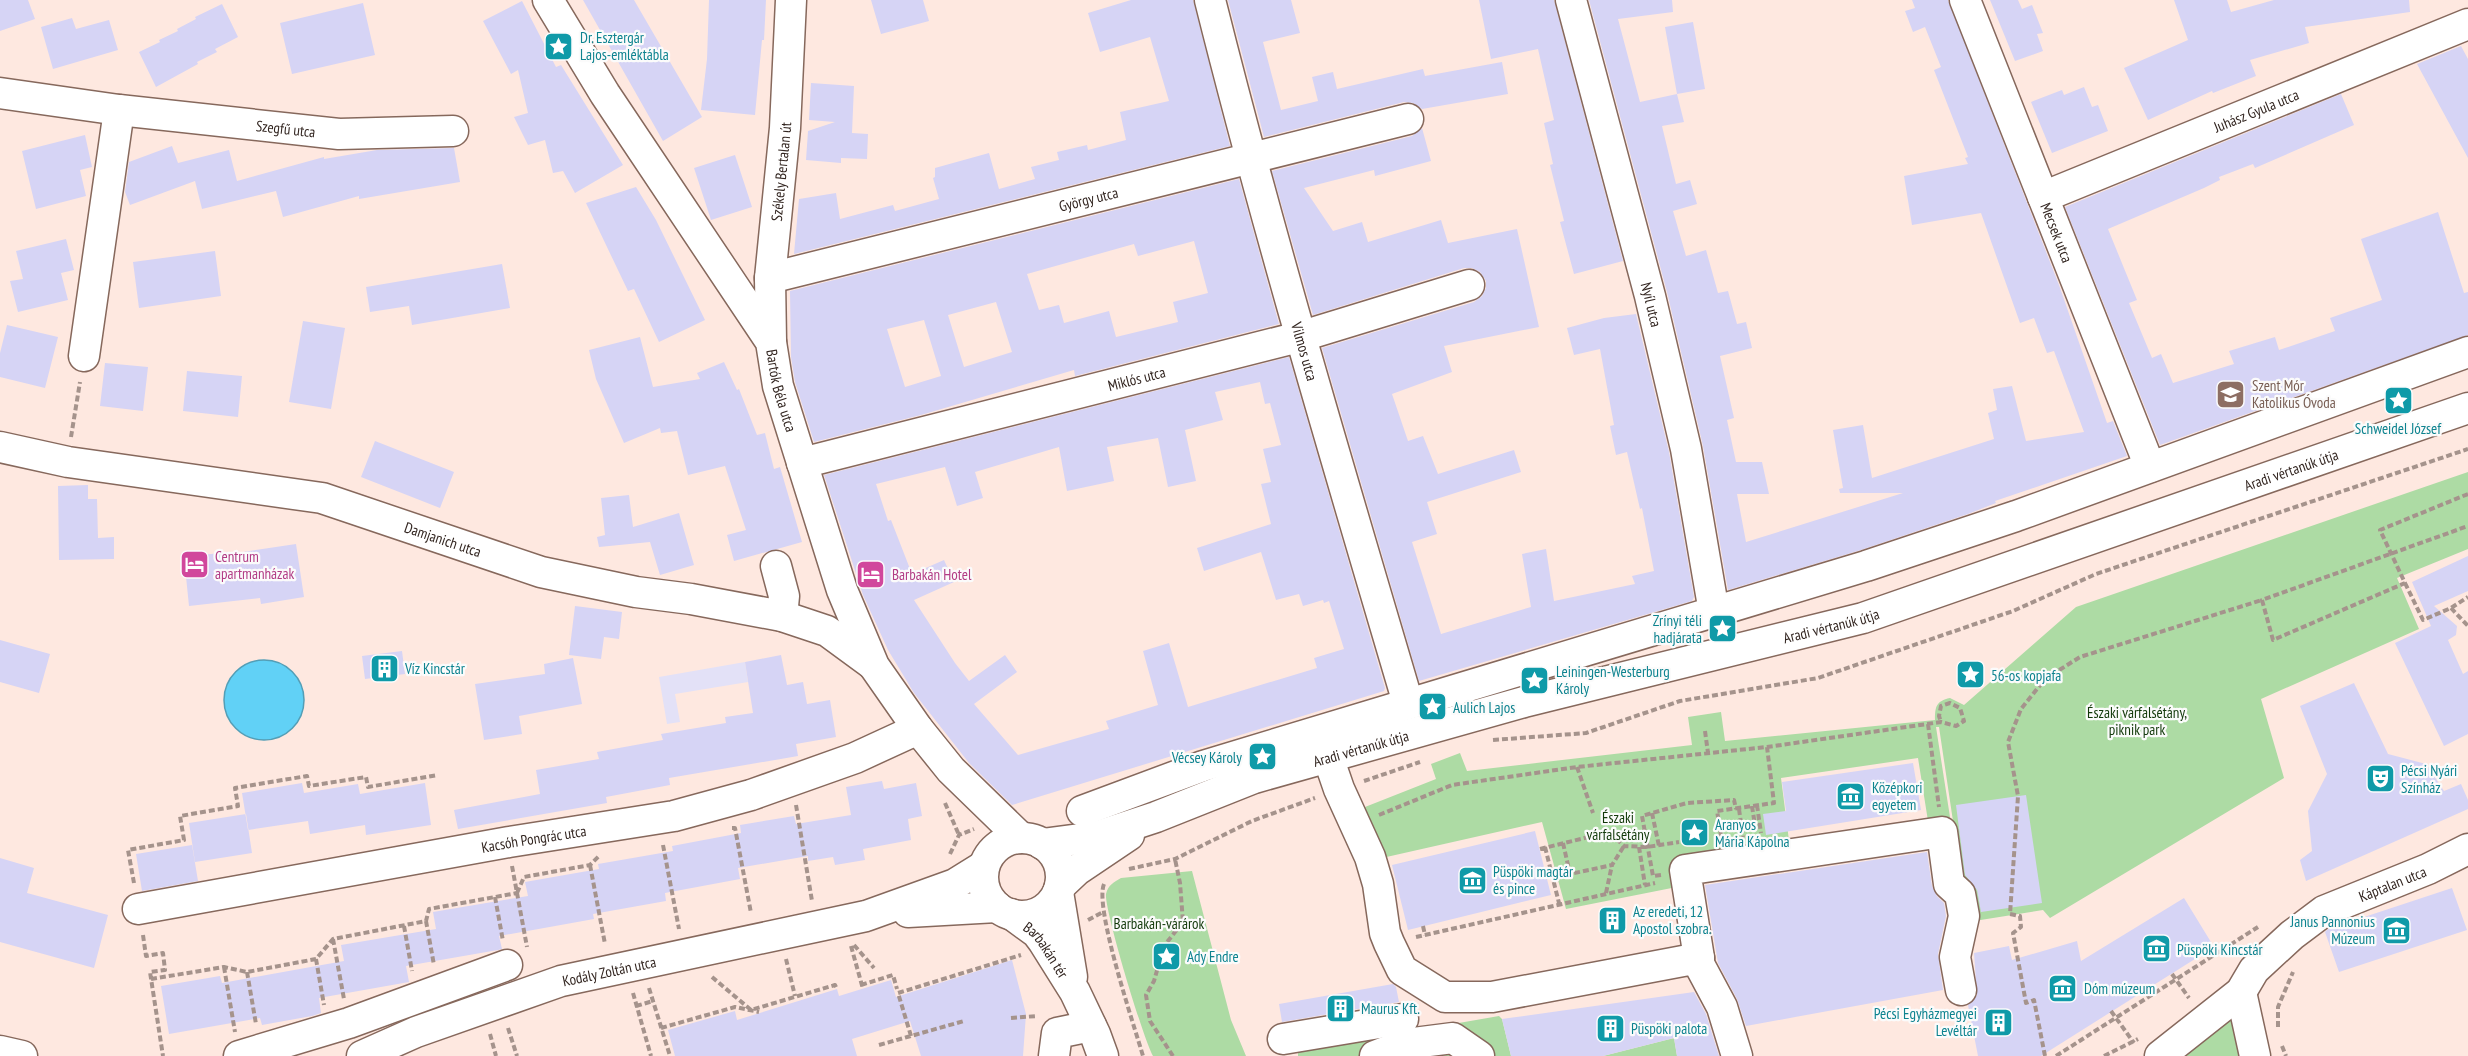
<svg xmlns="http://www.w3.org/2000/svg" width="2468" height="1056" font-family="'PT Sans Narrow',sans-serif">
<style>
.industrial{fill:#e3e1f7}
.green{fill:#addba4}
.water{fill:#61d1f6;stroke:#539eb6;stroke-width:1.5}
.building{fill:#d6d4f5;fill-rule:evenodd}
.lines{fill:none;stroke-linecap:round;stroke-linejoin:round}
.minor-casing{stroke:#86685c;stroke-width:33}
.path{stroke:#a5938c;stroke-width:4;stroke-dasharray:6 3;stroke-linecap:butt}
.minor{stroke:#fff;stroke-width:30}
.labels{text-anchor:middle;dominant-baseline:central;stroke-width:4.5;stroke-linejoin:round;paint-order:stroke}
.culture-label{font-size:15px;fill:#0d838f;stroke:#fbfbfb;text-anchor:start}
.street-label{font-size:15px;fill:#332621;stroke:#fbfbfb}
.education-label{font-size:15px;fill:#785e54;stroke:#fbfbfb;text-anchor:start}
.hotel-label{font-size:15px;fill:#b23c85;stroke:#fbfbfb;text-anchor:start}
.park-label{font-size:15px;fill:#12390a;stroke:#fbfbfb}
</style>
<rect width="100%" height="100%" fill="#fee8e0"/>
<path class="industrial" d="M745,662L748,682L675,694L680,722L667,724L659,677Z"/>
<path class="green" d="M2468,472V549L2397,578L2419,629L2261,699L2284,778L2050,918L2043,910L1968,922L1939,727H1936L1950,817L1928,821L1918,758L1781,778L1792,864L1566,909L1542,822L1382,858L1365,807L1436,779L1431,764L1460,753L1467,771L1692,745L1688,717L1721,712L1725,741L1935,720C1935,707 1936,701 1950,698L1964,705L2076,607Z
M1192,871L1231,1020L1246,1056H1153C1144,1041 1104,909 1106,894C1108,885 1114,882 1121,878Z
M2238,1000L2249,1056H2171Z
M1499,1016L1502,1019L1511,1056H1298V1051Z
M1674,1038L1677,1056H1603Z"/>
<path class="water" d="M224 700a40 40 0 1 1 80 0a40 40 0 1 1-80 0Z"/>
<path class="building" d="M0,0H28L35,19L0,31Z
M583,0H634L702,117L663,141Z
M709,0H766L764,40H762L755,115L701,110L707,59Z
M871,0H923L929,21L881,34Z
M1131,0H1193L1230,146L794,254L799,199L836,193L840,219L893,205L895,211L939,199L933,178L935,177V168L989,153L999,189L1035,179L1031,167L1059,160L1057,152L1087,145L1088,150L1126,140L1120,112L1169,101L1150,37L1100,52L1088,13Z
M1228,0H1291L1300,33L1263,42L1281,110L1318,101L1312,77L1333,72L1337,89L1423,69L1425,76L1502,62L1508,94L1422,109L1413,103L1404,102L1264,137Z
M1479,0H1554L1623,261L1574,274L1560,222L1564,221L1550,165L1553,164L1544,123L1554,120L1538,49L1491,59Z
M1589,0H1672L1673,12L1618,19L1640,102L1677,94L1684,122L1662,126L1676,184L1690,180L1697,204L1673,211L1686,256L1706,250L1718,293L1728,291L1737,324L1746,322L1752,348L1720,356L1734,418L1727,420L1736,462H1762L1769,494H1737L1746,542L1903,493H1840L1839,489L1843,488L1833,430L1863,425L1872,478L1994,439L1988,413L1997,410L1993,389L2012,386L2026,441L2084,432L2054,351L2047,353L2034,318L2020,323L1981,213L1912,225L1904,176L1968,164L1965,158L1968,157L1934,70L1941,67L1925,27L1913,32L1905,11L1915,8L1912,0H1948L2059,285L2107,423L2113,421L2127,456L1995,501L1996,503L1968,514L1861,550L1728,590L1703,446L1667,292Z
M1990,0H2018L2022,9L2032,5L2043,33L2037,34L2043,51L2015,61Z
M2174,0H2227L2231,12L2274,0H2409L2410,12L2305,27L2309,43L2250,60L2256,76L2213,93L2212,91L2148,120L2124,68L2188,40Z
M522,1L556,67L561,65L623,165L575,193L563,171L553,173L545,140L528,145L514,117L528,113L518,70L511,74L483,21Z
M363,3L375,55L292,74L280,23Z
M222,4L238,37L215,49L217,52L197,62L198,64L156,87L139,52L160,42L159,40L178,31L177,29L196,19L195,17Z
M72,18L76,29L109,20L118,50L53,69L41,27Z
M1693,22L1705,89L1677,94L1665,27Z
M2461,46L2468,59V158L2417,64Z
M811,83L854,86L852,133L868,134L867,159L841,158V163L806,160L808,131L835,122L809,120Z
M2084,87L2092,107L2098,105L2108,131L2052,153L2031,102L2062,90L2064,95Z
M2341,94L2354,125L2255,168L2253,164L2219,177L2220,180L2204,188L2108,229L2137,300L2129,303L2152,358L2161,354L2173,383L2234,364L2229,351L2275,337L2279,350L2335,331L2330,318L2382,300L2361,239L2438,212L2464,293L2468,292V335L2160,445L2065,207Z
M1422,128L1431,161L1375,176L1374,170L1304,188L1333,231L1362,222L1368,242L1441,220L1448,243L1517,229L1539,327L1444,346L1452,372L1392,394L1408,441L1423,436L1438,474L1514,450L1521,472L1427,502L1437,534L1412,542L1441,634L1531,607L1522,554L1546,549L1554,601L1635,584L1632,576L1654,571L1642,508L1640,509L1627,452L1616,455L1610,426L1614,425L1600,349L1574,355L1567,328L1604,318L1636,314L1669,452L1694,597L1692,601L1419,681L1322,348L1474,302L1482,296L1486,288V281L1480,272L1472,268H1464L1313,315L1272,171L1412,136Z
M85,135L92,167L80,170L86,196L36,209L22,151Z
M172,146L178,163L229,150L237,181L324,157V159L377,150L454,148L460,182L359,199V196L283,217L276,191L202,209L195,181L130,205L125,192L129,162Z
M735,155L752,207L711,220L694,168Z
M1239,179L1279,324L1075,376L1074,370L921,415L814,442L795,382L791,357L790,291ZM1194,241L1208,293L1173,302L1178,322L1116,337L1109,311L1064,323L1059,305L1039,310L1027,274L1134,244L1138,256ZM996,302L1012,352L964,367L948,315ZM924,320L941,376L905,387L887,329Z
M636,187L656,220L705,320L659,342L634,289L628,291L586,203Z
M66,239L74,270L61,273L68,300L18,312L10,281L23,279L16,251Z
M215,251L221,296L139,308L133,262Z
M502,264L510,308L412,325L409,306L370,312L366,287Z
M303,321L345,328L331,409L289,402Z
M7,325L58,337L45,388L0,377V353Z
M640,337L653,387L700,379L697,373L724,362L737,390L739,389L757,435L765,433L774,469L780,467L802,542L734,561L727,535L746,530L725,466L688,475L677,431L661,433L660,428L624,443L596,379L589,350Z
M1289,357L1385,688L1384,691L1012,805L969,763L914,693L888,650L863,595L824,475ZM1260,382L1265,404L1270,403L1281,445L1263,449L1271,482L1261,484L1271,524L1197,548L1204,571L1261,552L1276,600L1299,594L1303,606L1323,600L1324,603L1329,601L1344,649L1314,658L1317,668L1188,707L1169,643L1143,651L1158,705L1106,721L1109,729L1018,755L974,704L1017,672L1005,655L969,681L955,663L914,600L954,582L944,560L912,574L891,520L888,521L876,484L945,467L957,506L983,498L975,472L1059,447L1067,491L1114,481L1107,447L1158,438L1168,487L1196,481L1185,430L1223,420L1215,392Z
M105,363L148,367L143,411L100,406Z
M187,371L242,376L238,417L183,411Z
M375,441L454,472L440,508L361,477Z
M88,485V499H97L98,538L114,537V559L59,560L58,486Z
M629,495L633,527L679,513L694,565L660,575L650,542L599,547L597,537L605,535L601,498Z
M296,544L304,597L261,604L260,598L189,606L184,557L229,552L230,554Z
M2468,556V591L2434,606L2457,626L2456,635L2448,640L2463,674L2468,671V734L2444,746L2395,643L2431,626L2412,582Z
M575,606L622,612L619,639L604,637L601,659L569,655Z
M0,640L50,654L39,693L0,682Z
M402,651L405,674L365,679L362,656Z
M781,655L787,685L803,682L807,704L830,700L836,737L796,744L798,756L669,778L670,785L606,797L607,803L458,829L454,810L540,794L536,770L599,759L597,752L663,740L661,734L726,723L725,717L753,713L745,662Z
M573,658L582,704L519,716L522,734L484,740L475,684L545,674L544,664Z
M2354,683L2388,754L2426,764L2444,791L2461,784L2468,800V809L2306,881L2300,860L2312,851L2308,811L2327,774L2300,706Z
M1913,763L1921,810L1766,835L1763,814L1786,811L1782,782Z
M882,781L884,789L916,783L922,816L908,819L911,840L863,849L865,860L835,865L833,857L808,861V856L738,868L740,879L665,893L666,901L593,914L594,919L499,936L502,949L498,950L406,966L409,982L319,998L321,1013L312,1016L262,1025L260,1018L169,1034L161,986L220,976L222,983L344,961L341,945L436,929L433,912L528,896L525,882L599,869L598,864L673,851L672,846L741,833L740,825L794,816L796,824L851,815L846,787Z
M302,783L304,793L358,784L360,794L425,783L431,825L366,835L365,825L310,834L308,821L248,830L242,793Z
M2026,795L2042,903L1981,912L1977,890L1965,875L1956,805Z
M246,814L252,853L195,862L189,823Z
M1535,831L1551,895L1408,930L1392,865Z
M192,845L198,881L142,891L136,854Z
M1927,852L1932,886L1937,896L1944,903L1946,916L1938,954L1943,990L1746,1026L1737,999L1718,963L1705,885Z
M0,858L34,868L27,893L108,915L94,968L0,942Z
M2452,888L2467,930L2339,972L2325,932L2328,929Z
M2184,898L2214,947L2041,1056H1978L1968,1005L1977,995L1974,953L2009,946L2012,960L2077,941L2081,961Z
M1012,960L1026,1014L1023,1056H921L910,1021L852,1039L857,1056H675L668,1030L735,1011L737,1020L837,989L839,996L891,980L896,997Z
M1393,984L1396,987L1399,1002L1282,1022L1279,1004Z
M1694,992L1706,1014L1719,1056H1677L1674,1038L1603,1056H1511L1502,1019Z"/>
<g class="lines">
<defs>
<g id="minor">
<path id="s1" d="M548,0L605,94L771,342L778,386L842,590L874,666L918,729L951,770L1021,838"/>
<path id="s2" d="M1210,0C1269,236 1339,469 1408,703"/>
<path id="s3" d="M1571,0L1650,296L1686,449L1714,612"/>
<path id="s4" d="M1965,0L2150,467"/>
<path id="s5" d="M0,93L119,110L339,134L453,131"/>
<path id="s6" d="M2043,197L2468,24"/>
<path id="s7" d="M770,278L1408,119"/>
<path id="s8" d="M771,342L770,278L785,128L791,0"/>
<path d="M84,356L119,110"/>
<path id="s9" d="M0,447L68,462L322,498L541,572L636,592L691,599L782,616L827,631L872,664"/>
<path id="s10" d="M802,463L1299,337L1469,285"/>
<path d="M776,566L784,596L782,616"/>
<path d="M1328,757L1339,789L1370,857L1378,884L1385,933L1389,943L1402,970L1445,997H1492L1699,958V964L1722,1007L1737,1056"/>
<path d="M1082,811L1203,766L1866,566L2016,516L2468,352"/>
<circle cx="1022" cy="877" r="39"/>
<path id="s11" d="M1042,844L1095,837L1156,817L1254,778L1524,702L1863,618L2468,408"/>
<path d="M1060,886L1077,870L1129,835"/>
<path d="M1058,892L1072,977"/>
<path id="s12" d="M138,909L509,842L674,816L751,795L855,758L918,729"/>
<path d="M908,912L997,907"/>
<path id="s13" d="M1011,914L1037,933L1043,941L1075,992L1095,1034L1103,1056"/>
<path d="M1699,958L1685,870L1942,832L1949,884L1960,894L1964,916L1955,957L1961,990"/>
<path d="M2241,992L2255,1056"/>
<path d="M1283,1039L1403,1019"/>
<path d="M0,1051L22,1056"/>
<path d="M239,1056L349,1023L507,965"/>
<path id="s14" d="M362,1056L416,1032L561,981L866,916L955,884L984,866"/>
<path d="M1054,1056L1057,1033L1091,1026"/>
<path d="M1375,1056L1406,1044L1453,1038L1479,1056"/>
<path id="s15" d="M2160,1056L2241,992L2254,970L2292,935L2324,911L2428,869L2468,849"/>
</g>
</defs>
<use href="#minor" class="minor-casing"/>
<path class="path" d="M71,437L80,382
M2468,494L2380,530L2405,583L2273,640L2262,600L2468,526
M2405,583L2423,620L2451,608L2468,597
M2451,608L2468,626
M1928,724L1939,807
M1705,731L1708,753
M1493,740L1586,733L1680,701L1818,678L2013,611L2096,574L2468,449
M1577,767L1593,813
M1364,781L1420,762
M945,803L959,835
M796,805L812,901
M1757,805L1761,833
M1752,806L1756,832
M1739,809L1743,837
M1652,813L1659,846
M1379,815L1452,785L1577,767L1767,747L1941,722L1956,726L1964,721L1960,708L1950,703L1941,706L1939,716L1941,722
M732,828H735L751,913
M1719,836L1721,835L1717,811L1774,803L1767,747
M1563,843L1570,874L1612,865L1624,846
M663,845L679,929
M1545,847L1559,903
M1639,847L1645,885
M1540,849L1609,832L1624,846L1647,847L1679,842
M950,854L959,835L974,829
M590,865L605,944
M512,866L527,947
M1129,869L1175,859L1252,821L1315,798
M1661,875L1653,876L1642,816L1687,803L1734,800L1736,809
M134,883L128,850L184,840L180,816L238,806L235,788L307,776L309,786L366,777L368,787L438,775
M1104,884C1094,907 1134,1025 1143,1056
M517,893L524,877L590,865L599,856
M1606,893L1612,865
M495,897L503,941
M1088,920L1103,912
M426,921L434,965
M404,926L412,971
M1423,926L1425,935
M143,935L146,956L163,953L165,970L150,972L163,1056
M1416,937L1655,883
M333,939L344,999
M854,945L874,968
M851,946L863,989
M316,959L324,1005
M786,959L795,996
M224,967L235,1032
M247,972L256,1024
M2172,974L2189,998
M712,977L751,1010L835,985L837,989
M151,979L224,967L247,972L316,959L333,939L426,921L429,909L517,893
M861,985L893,975L897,989
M649,988L670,1056
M633,993L651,1056
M636,1006L653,1001
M2111,1011L2134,1043
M1011,1018L1037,1016
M2278,1027V1007L2293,972
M508,1028L517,1056
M661,1028L735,1007L759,1012
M490,1034L496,1056
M911,1036L898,993L1021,955
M879,1045L964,1021
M2282,1046L2286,1056
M1173,1056L1150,1021L1146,995L1154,981L1164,946L1183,922L1180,883L1175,859
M2045,1056L2034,1000L2026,1003L2013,933L2021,927L2020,916L2010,914L2018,796L2008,742L2021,709L2045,679L2080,657L2262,600
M2056,1056L2258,927
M2104,1056L2138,1039"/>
<use href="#minor" class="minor"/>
</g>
<defs>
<symbol id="sight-square" viewBox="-11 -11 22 22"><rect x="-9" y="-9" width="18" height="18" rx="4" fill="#0f9aa8" stroke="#fbfbfb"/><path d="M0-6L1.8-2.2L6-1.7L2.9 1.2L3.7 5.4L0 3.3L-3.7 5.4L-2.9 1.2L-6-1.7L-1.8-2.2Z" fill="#fff"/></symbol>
<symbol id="school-square" viewBox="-11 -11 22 22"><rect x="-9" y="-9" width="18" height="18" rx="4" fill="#8d6e63" stroke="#fbfbfb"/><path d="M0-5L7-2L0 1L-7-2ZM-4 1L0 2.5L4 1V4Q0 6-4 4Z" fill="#fff"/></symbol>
<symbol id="hotel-square" viewBox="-11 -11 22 22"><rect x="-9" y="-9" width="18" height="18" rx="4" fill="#d1479c" stroke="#fbfbfb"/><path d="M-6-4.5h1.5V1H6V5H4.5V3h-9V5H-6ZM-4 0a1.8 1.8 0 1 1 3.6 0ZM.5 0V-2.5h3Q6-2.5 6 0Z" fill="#fff"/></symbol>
<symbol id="building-square" viewBox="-11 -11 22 22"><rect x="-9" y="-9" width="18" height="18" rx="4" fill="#0f9aa8" stroke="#fbfbfb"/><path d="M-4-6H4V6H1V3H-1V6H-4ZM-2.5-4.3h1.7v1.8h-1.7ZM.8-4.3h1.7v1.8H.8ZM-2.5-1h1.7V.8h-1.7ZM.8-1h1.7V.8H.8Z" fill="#fff"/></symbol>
<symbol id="theatre-square" viewBox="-11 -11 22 22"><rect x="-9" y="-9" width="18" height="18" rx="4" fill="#0f9aa8" stroke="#fbfbfb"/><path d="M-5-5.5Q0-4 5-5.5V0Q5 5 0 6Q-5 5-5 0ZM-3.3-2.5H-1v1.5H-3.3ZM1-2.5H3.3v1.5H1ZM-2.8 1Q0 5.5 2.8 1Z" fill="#fff"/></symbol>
<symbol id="museum-square" viewBox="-11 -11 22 22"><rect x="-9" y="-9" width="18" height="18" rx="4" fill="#0f9aa8" stroke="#fbfbfb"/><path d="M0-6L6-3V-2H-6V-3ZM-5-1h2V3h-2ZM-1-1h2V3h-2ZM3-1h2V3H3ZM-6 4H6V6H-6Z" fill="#fff"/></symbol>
</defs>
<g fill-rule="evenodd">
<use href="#sight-square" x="542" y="30" width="33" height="33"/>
<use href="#school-square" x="2214" y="378" width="33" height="33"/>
<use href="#sight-square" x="2382" y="384" width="33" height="33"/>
<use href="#hotel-square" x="178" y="548" width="33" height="33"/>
<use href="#hotel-square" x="854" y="558" width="33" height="33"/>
<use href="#sight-square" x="1706" y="612" width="33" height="33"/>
<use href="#building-square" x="368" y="652" width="33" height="33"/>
<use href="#sight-square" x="1954" y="658" width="33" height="33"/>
<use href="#sight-square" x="1518" y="664" width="33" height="33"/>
<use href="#sight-square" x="1416" y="690" width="33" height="33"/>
<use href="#sight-square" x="1246" y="740" width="33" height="33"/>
<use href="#theatre-square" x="2364" y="762" width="33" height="33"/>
<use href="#museum-square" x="1834" y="780" width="33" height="33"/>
<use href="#sight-square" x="1678" y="816" width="33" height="33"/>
<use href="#museum-square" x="1456" y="864" width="33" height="33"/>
<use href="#building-square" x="1596" y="904" width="33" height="33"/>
<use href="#museum-square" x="2380" y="914" width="33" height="33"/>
<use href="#museum-square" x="2140" y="932" width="33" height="33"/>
<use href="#sight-square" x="1150" y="940" width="33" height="33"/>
<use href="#museum-square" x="2046" y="972" width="33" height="33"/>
<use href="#building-square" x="1324" y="992" width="33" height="33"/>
<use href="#building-square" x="1982" y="1006" width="33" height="33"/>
<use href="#building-square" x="1594" y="1012" width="33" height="33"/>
</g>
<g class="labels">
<g class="culture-label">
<text x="580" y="37">Dr. Esztergár<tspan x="580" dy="17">Lajos-emléktábla</tspan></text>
<text x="2398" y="428" text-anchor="middle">Schweidel József</text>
<text x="1702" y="620" text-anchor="end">Zrínyi téli<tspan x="1702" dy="17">hadjárata</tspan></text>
<text x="405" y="668">Víz Kincstár</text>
<text x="1556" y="671">Leiningen-Westerburg<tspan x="1556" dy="17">Károly</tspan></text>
<text x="1991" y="675">56-os kopjafa</text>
<text x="1453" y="707">Aulich Lajos</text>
<text x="1242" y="757" text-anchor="end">Vécsey Károly</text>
<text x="2401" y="770">Pécsi Nyári<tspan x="2401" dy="17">Színház</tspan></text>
<text x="1872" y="787">Középkori<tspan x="1872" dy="17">egyetem</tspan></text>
<text x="1715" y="824">Aranyos<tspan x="1715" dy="17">Mária Kápolna</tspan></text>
<text x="1493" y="871">Püspöki magtár<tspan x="1493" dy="17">és pince</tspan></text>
<text x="1633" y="911">Az eredeti, 12<tspan x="1633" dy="17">Apostol szobra.</tspan></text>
<text x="2375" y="921" text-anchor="end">Janus Pannonius<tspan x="2375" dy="17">Múzeum</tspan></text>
<text x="2177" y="949">Püspöki Kincstár</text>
<text x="1187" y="956">Ady Endre</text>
<text x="2084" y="988">Dóm múzeum</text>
<text x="1361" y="1008">Maurus Kft.</text>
<text x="1977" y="1013" text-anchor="end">Pécsi Egyházmegyei<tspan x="1977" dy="17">Levéltár</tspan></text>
<text x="1631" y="1028">Püspöki palota</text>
</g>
<g class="street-label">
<text stroke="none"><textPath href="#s6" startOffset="230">Juhász Gyula utca</textPath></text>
<text stroke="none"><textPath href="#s5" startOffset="288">Szegfű utca</textPath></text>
<text stroke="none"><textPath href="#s8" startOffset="171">Székely Bertalan út</textPath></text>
<text stroke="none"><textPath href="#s7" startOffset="328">György utca</textPath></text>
<text stroke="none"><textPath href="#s4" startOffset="250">Mecsek utca</textPath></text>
<text stroke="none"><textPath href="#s3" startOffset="315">Nyíl utca</textPath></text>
<text stroke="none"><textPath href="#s2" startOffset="364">Vilmos utca</textPath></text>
<text stroke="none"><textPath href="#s10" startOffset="345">Miklós utca</textPath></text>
<text stroke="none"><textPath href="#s1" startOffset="458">Bartók Béla utca</textPath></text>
<text stroke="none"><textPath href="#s11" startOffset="1306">Aradi vértanúk útja</textPath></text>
<text stroke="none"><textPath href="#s9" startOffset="454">Damjanich utca</textPath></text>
<text stroke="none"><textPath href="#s11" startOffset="820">Aradi vértanúk útja</textPath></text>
<text stroke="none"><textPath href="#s11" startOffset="334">Aradi vértanúk útja</textPath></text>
<text stroke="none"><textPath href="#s12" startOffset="402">Kacsóh Pongrác utca</textPath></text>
<text stroke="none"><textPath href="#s15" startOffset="294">Káptalan utca</textPath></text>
<text stroke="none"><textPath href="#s13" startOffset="51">Barbakán tér</textPath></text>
<text stroke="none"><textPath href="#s14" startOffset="262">Kodály Zoltán utca</textPath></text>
</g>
<g class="education-label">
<text x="2252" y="385">Szent Mór<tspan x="2252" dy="17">Katolikus Óvoda</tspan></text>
</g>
<g class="hotel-label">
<text x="215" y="556">Centrum<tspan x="215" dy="17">apartmanházak</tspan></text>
<text x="892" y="574">Barbakán Hotel</text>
</g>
<g class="park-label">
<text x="2137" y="712">Északi várfalsétány,<tspan x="2137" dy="17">piknik park</tspan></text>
<text x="1618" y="817">Északi<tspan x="1618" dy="17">várfalsétány</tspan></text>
<text x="1159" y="923">Barbakán-várárok</text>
</g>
</g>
</svg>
